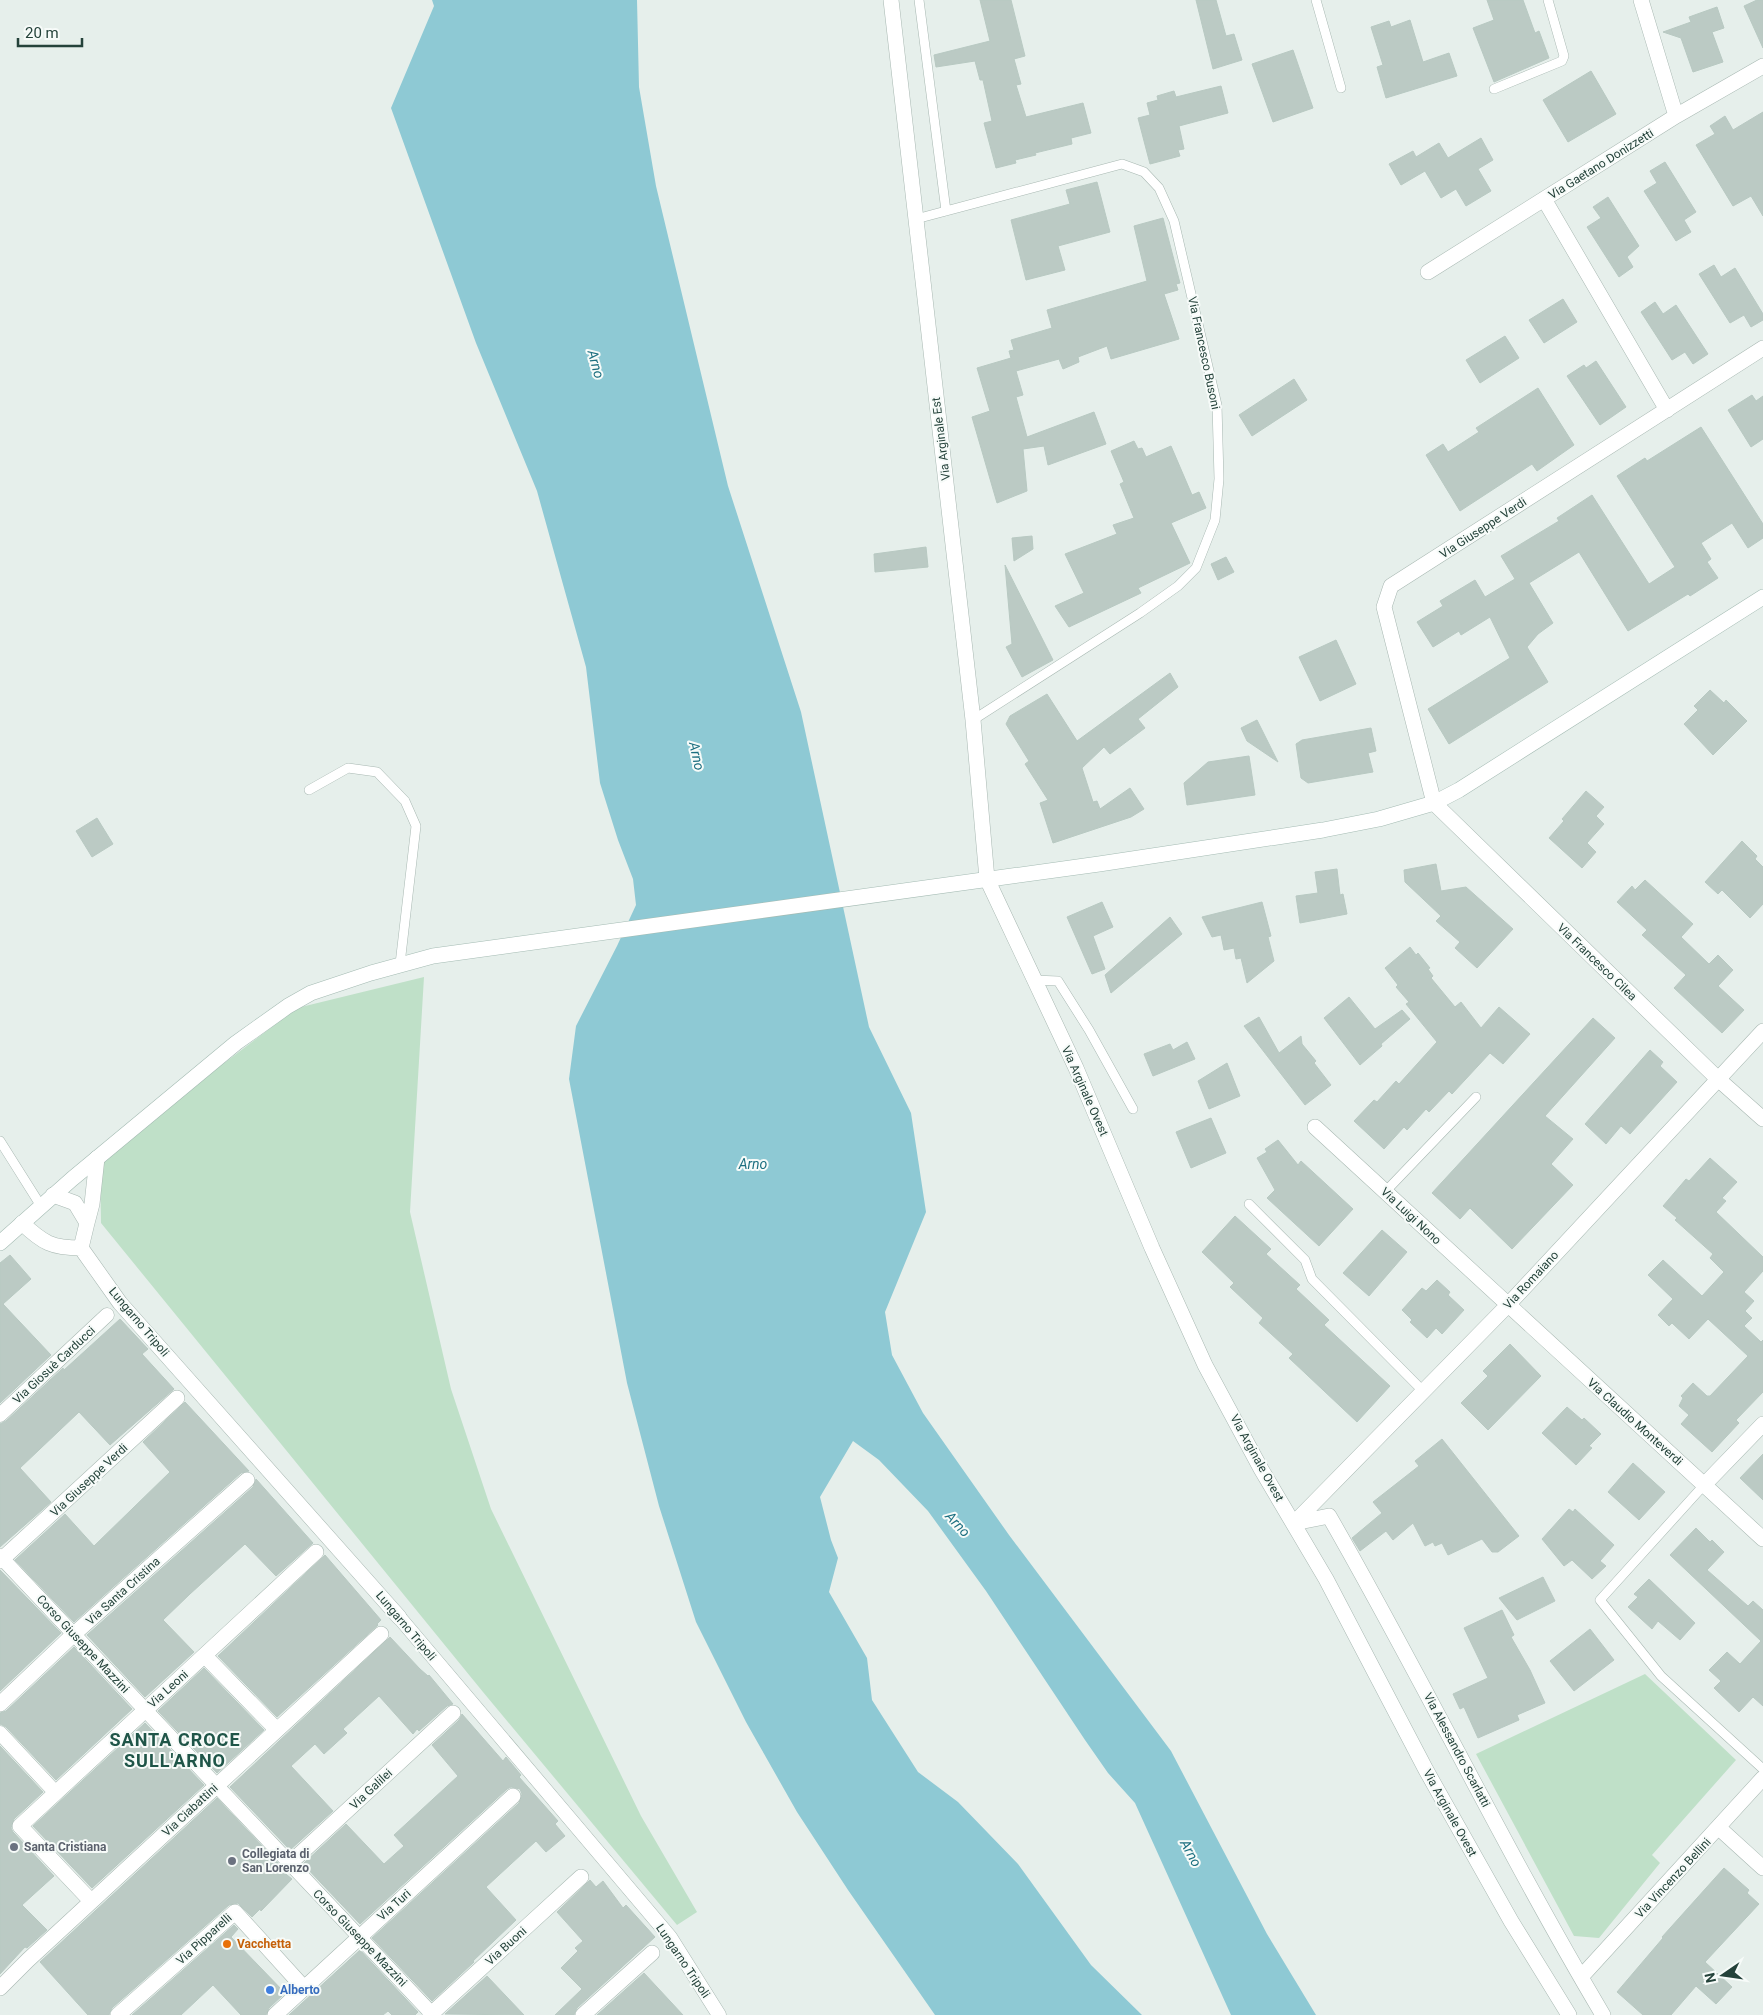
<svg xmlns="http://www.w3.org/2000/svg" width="1763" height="2015" font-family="Roboto,sans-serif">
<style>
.green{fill:#bfe0c8}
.water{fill:#8ec9d4}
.building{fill:#bbcac4;stroke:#b8c9c2}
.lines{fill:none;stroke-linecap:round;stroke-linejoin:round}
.service-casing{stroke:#a8b8b2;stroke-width:10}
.pedestrian-casing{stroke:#a8b8b2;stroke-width:15}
.minor-casing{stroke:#a8b8b2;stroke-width:16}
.secondary-casing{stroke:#a4bbb3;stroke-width:16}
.service{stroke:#fff;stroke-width:9}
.pedestrian{stroke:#fff;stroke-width:14}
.minor{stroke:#fff;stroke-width:15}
.secondary{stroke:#fff;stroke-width:15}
.worship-dot{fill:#6b7280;stroke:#f7fbf9;stroke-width:2}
.food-dot{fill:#e8710a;stroke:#f7fbf9;stroke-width:2}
.shop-dot{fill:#3f7fe0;stroke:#f7fbf9;stroke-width:2}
.labels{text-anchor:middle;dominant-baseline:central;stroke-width:4;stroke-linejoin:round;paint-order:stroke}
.street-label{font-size:12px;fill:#24423a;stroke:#f7fbf9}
.worship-label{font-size:12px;font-weight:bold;fill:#5b616d;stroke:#f7fbf9;text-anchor:start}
.food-label{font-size:12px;font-weight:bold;fill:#c56008;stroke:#f7fbf9;text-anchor:start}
.shop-label{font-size:12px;font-weight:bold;fill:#366cbe;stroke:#f7fbf9;text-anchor:start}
.water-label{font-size:14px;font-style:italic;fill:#1c6f80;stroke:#f7fbf9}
.district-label{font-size:18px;font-weight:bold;letter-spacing:1px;fill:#1f5548;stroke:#f7fbf9}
</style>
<rect width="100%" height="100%" fill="#e6efeb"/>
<path class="green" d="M424,977L410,1212L451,1389L491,1509L641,1816L697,1912L677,1925L483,1692L101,1223L100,1157L297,1008Z
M1645,1674L1736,1760L1652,1855L1660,1863L1599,1938L1574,1936L1476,1754Z"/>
<path class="water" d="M432,0H637L639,87L656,186L728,486L801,712L869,1027L911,1113L926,1212L885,1312L892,1355L923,1413L1009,1535L1171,1751L1267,1934L1316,2015H1231L1135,1803L1108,1773L1085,1740L986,1591L928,1511L879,1460L853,1441L820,1497L831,1540L838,1558L829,1592L867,1658L872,1700L918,1772L958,1802L1018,1864L1091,1965L1142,2015H935L848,1890L797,1812L746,1722L696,1622L659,1506L627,1383L569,1079L576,1026L617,946L636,905L633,879L618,840L600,783L586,667L537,491L476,343L391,108L434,6Z"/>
<path class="building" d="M980,0H1011L1025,56L1014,59L1021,84L1016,85L1026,117L1083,103L1091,133L1071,138L1072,144L1035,153L1036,155L1015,160L1016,163L996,168L984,123L992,121L983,80H980L975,61L936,67L934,55L990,41Z
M1196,0H1216L1226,36L1234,34L1242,60L1213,69Z
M1487,0H1523L1535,33L1539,31L1549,58L1494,82L1473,28L1494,20Z
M1757,0H1763V48L1744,6Z
M1717,7L1724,28L1712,32L1723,62L1693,72L1681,38L1663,32L1691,22L1689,17Z
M1410,20L1423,62L1449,53L1457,76L1386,98L1377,67L1383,65L1371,27L1389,21L1391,27Z
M1293,50L1313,108L1273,122L1252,64Z
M1591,71L1616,114L1568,142L1543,100Z
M1221,86L1228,113L1179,126L1184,149L1178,150L1180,156L1150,164L1138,118L1150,115L1147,103L1158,100L1157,96L1174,91L1176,97Z
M1763,112V216L1751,196L1733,206L1696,145L1715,134L1710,126L1725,116L1733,130Z
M1481,138L1493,160L1478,169L1491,191L1466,206L1456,189L1441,198L1425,171L1401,185L1389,164L1413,151L1416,157L1439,143L1448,158Z
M1665,162L1696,212L1684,220L1691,232L1676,241L1644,191L1657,183L1650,171Z
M1097,182L1110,232L1058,246L1065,270L1026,280L1011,220L1070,204L1066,190Z
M1608,197L1639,246L1627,257L1633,267L1619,277L1587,227L1601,218L1593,207Z
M1163,218L1180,283L1176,284L1178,290L1164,294L1179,339L1111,359L1107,346L1078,357L1079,362L1063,369L1059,359L1016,371L1023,395L1016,397L1027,437L1094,412L1106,444L1048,465L1044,446L1023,449L1027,491L997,503L972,417L990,411L977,368L1011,358L1009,351L1014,350L1011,340L1052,328L1047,310L1147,281L1134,226Z
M1714,265L1721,277L1735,268L1763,314V320L1751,327L1744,315L1730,323L1699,274Z
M1563,299L1577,322L1544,343L1529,320Z
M1655,302L1663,314L1676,305L1708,354L1693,364L1685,352L1672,360L1641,312Z
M1505,336L1519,358L1480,383L1466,360Z
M1596,361L1626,407L1600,425L1567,376L1584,365L1586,368Z
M1294,379L1307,400L1252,436L1239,415Z
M1538,388L1574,445L1537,471L1532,464L1460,511L1426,455L1443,444L1448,452L1479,432L1476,428Z
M1752,395L1756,401L1763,396V439L1751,447L1728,410Z
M1701,427L1763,524V538L1748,548L1732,523L1701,543L1711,559L1707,562L1718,578L1690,596L1688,594L1628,631L1579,552L1529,583L1553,623L1538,634L1527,647L1548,682L1449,744L1428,709L1510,658L1490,617L1461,635L1459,631L1433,647L1417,622L1443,606L1440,601L1475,580L1485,597L1515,579L1501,556L1559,521L1557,518L1592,495L1649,584L1675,567L1617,476L1645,458L1647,461Z
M1134,441L1138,449L1142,448L1146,457L1171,446L1192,495L1199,492L1206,508L1171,523L1190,563L1138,588L1141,593L1069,627L1055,606L1084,593L1065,554L1117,534L1113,525L1134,518L1120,484L1124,482L1111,451Z
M1032,536L1033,549L1014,561L1012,538Z
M926,547L928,567L875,572L874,554Z
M1226,557L1234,572L1218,580L1211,564Z
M1005,565L1053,660L1022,677L1006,647L1012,644Z
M1336,640L1356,684L1320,701L1299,657Z
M1170,673L1178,687L1138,719L1145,728L1110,754L1104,747L1082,768L1093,802L1097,801L1100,809L1130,788L1144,809L1131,817L1053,843L1040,803L1048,800L1025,764L1029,761L1006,724L1010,716L1047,694L1077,741Z
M1710,690L1724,703L1726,700L1747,721L1713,755L1684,724L1698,710L1694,706Z
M1257,720L1278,762L1247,741L1241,728Z
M1371,728L1376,751L1368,753L1373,772L1308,783L1301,778L1296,744L1302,740Z
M1249,756L1255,795L1187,805L1184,783L1208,762Z
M1586,791L1604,807L1596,816L1604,824L1587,843L1596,852L1582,868L1549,838L1564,821L1562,819Z
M97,818L113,844L92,857L76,831Z
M1742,841L1757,856L1755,859L1763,867V904L1750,918L1722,890L1718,894L1705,882Z
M1436,864L1441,891L1466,887L1513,929L1477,968L1455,948L1460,942L1436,921L1441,916L1405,882L1404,870Z
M1337,869L1340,895L1343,894L1347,914L1300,923L1296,896L1318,893L1315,872Z
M1645,880L1693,924L1681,937L1709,964L1718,955L1733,970L1718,986L1744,1010L1722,1033L1674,988L1686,975L1642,935L1647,930L1617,902L1632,886L1635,890Z
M1102,902L1113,927L1093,936L1105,969L1092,974L1067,917Z
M1262,902L1271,936L1268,937L1274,961L1247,983L1241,958L1236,959L1234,948L1224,950L1221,935L1212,937L1202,917Z
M1170,917L1182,934L1111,993L1105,975Z
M1410,947L1416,955L1418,953L1430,968L1428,969L1433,976L1431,978L1455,1007L1461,1002L1481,1028L1499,1007L1530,1034L1503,1064L1490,1053L1452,1094L1449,1091L1429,1112L1426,1109L1407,1130L1404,1127L1384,1149L1354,1121L1374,1100L1377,1102L1396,1081L1399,1084L1437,1042L1406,1004L1409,1002L1396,987L1398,985L1385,968Z
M1349,997L1375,1029L1402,1010L1410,1019L1381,1044L1382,1046L1360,1065L1324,1018Z
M1259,1017L1279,1053L1301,1036L1302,1044L1316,1061L1314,1063L1331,1085L1305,1105L1244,1026Z
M1593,1018L1615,1038L1545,1116L1573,1139L1551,1164L1573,1185L1512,1249L1470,1208L1460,1219L1432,1193Z
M1187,1042L1195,1059L1153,1076L1144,1054L1170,1044L1173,1050Z
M1650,1050L1663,1062L1660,1066L1677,1082L1630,1134L1621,1126L1606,1144L1585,1124Z
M1227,1063L1240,1096L1209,1109L1198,1081Z
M1211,1118L1226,1153L1191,1168L1176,1132Z
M1278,1140L1298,1165L1301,1161L1353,1209L1319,1246L1267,1198L1275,1190L1257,1158L1267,1152L1265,1149Z
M1710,1158L1737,1182L1722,1198L1726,1201L1716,1212L1763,1257V1271L1744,1292L1754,1301L1745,1311L1752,1318L1744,1326L1761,1342L1763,1340V1392L1736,1420L1739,1423L1712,1452L1681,1424L1689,1415L1679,1406L1683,1398L1681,1396L1693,1383L1707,1396H1710L1748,1356L1708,1319L1689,1339L1672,1323L1669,1326L1658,1315L1673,1299L1648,1275L1663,1260L1702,1296L1724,1272L1710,1258L1713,1254L1675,1220L1677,1218L1663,1206L1686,1179L1689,1181Z
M1235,1216L1271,1249L1266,1254L1300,1285L1296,1289L1329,1320L1324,1325L1390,1386L1357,1422L1289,1358L1293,1354L1259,1323L1263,1318L1230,1287L1234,1283L1202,1252Z
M1382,1230L1407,1252L1369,1296L1343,1273Z
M10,1255L31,1279L3,1304L51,1355L0,1403V1263Z
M1437,1280L1450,1292L1448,1295L1464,1310L1442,1334L1436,1328L1427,1338L1410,1322L1412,1320L1402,1310L1422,1288L1426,1291Z
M120,1319L148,1349L142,1354L174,1389L110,1445L79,1412L20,1468L51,1502L0,1547V1424L6,1421L63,1368L64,1370Z
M1510,1344L1541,1376L1488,1430L1461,1403L1488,1376L1483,1371Z
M185,1402L249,1471L241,1473L74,1622L15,1560L65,1514L94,1546L170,1472L143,1442Z
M1567,1407L1582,1420L1584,1418L1601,1434L1589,1446L1592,1448L1576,1465L1542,1433Z
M1442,1439L1519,1536L1498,1552H1492L1482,1539L1448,1555L1442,1543L1435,1546L1433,1542L1425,1546L1413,1523L1393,1540L1386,1531L1360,1551L1352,1538L1382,1513L1373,1502L1419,1466L1415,1461Z
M1763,1454V1500L1740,1478Z
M1633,1463L1665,1492L1639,1520L1608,1492Z
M256,1479L313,1543L276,1576L245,1544L190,1594L163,1620L194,1652L145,1697L87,1635L253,1487Z
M1569,1509L1573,1512L1575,1509L1614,1545L1600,1561L1606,1566L1592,1579L1572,1560L1564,1566L1542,1539Z
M1696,1528L1710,1542L1712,1540L1724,1552L1707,1570L1748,1606L1753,1601L1763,1610V1706L1753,1697L1739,1712L1714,1688L1721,1681L1709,1670L1727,1652L1740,1664L1761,1641L1670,1555Z
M325,1555L381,1620L377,1624L378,1625L277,1717L218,1656Z
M0,1570L61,1633L0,1691Z
M1543,1577L1555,1601L1517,1620L1499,1598Z
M1649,1579L1695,1623L1680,1640L1658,1621L1652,1629L1628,1607L1638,1597L1634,1594Z
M1502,1610L1514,1635L1511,1637L1530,1670L1545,1703L1517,1715L1519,1720L1478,1738L1464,1707L1460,1709L1453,1694L1488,1678L1464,1628Z
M1590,1629L1614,1660L1574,1691L1550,1661Z
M390,1637L420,1669L428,1676L429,1675L453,1704L447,1706L419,1731L417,1729L413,1734L379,1696L343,1729L347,1733L324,1754L315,1744L291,1766L333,1811L290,1850L230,1787Z
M74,1647L132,1709L56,1780L6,1727L0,1724V1713L6,1711Z
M204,1668L264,1730L217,1773L158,1711Z
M462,1714L503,1761L506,1757L521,1775L519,1777L558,1821L555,1824L565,1836L546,1852L536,1841L486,1887L516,1920L473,1961L474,1962L432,2001L372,1938L519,1803L522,1794L520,1789L511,1787L507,1789L360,1924L303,1864L346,1824L384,1864L404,1846L394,1835L458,1776L432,1745L459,1720Z
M145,1723L204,1785L92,1888L33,1826Z
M0,1746L43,1792L14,1819L11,1828L13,1832L54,1876L22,1905L47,1930L27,1948L25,1947L0,1974Z
M217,1798L280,1865L282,1871L292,1879L261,1911L260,1909L252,1917L238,1903L229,1905L112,2008L109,2015H88L40,1962Z
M1724,1868L1749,1890L1747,1893L1759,1904L1705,1962L1732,1987L1716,2004L1696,1986L1671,2015H1643L1617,1992L1663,1938L1662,1937Z
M590,1880L596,1887L603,1881L623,1908L626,1905L655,1937L577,2008L574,2015H555L582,1989L561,1968L578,1951L575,1948L583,1941L557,1912Z
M234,1925L238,1929L231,1937L285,1993L269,2008L266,2015H241L213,1985L181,2015H132Z
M360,1950L418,2012L415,2015H392L388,2011L383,2015H289Z
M644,1973L683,2015H597Z
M487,1976L524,2015L445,2014Z"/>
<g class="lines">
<defs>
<path id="service" d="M919,0L946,211
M1316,0L1341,88
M1494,89L1562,61L1564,56L1548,0
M916,219L1122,164L1144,172L1159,188L1174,221L1217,405L1219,479L1215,520L1196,568L1178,586L1140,613L973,720
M309,790L348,768L377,772L405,801L416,826L400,964
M1034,980L1058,981L1089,1030L1133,1109
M0,1141L41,1206
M1385,1192L1476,1097
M1249,1204L1305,1260L1312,1279L1423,1391
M1704,1485L1600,1600L1661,1676L1763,1769"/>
<path id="pedestrian" d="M0,1415L107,1315
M0,1556L433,2015
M399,1617L670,1937L719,2015
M0,1733L55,1792"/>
<path id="minor" d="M891,0L973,720L987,879L1076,1068L1152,1248L1205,1365L1261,1469L1326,1579L1426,1770L1511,1921L1569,2015
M1641,0L1676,116
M1544,199L1667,410
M1428,272L1676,116L1763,66
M1763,348L1391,586L1384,607L1434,803L1718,1079L1763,1119
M1315,1127L1763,1539
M53,1195L75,1203L87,1223L81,1248
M22,1223C43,1243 52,1248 81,1248
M87,1223L92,1204L97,1158
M81,1248L120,1303L399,1617
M1704,1485L1763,1424
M1294,1523L1507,1306L1763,1031
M1294,1523L1329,1516C1424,1681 1506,1852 1603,2015
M0,1561L177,1398
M205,1656L276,1729
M0,1704L74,1634L247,1480
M1719,1828L1763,1868
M289,1864L453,1713
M91,1901L20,1826L316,1552
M1581,1977L1763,1778
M0,1988L28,1960L381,1634
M118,2015L235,1912L304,1988
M275,2015L513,1796
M430,2015L581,1877
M583,2015L652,1953"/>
<path id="secondary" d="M0,1243L72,1179L236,1043L288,1006L311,993L371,973L433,956L1099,864L1323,830L1379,819L1434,803L1459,790L1763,597"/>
</defs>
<use href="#service" class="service-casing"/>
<use href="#pedestrian" class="pedestrian-casing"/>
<use href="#minor" class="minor-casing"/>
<use href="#secondary" class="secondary-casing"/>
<use href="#service" class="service"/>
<use href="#pedestrian" class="pedestrian"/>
<use href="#minor" class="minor"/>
<use href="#secondary" class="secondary"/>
</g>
<g class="worship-dot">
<circle cx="14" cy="1847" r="5"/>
<circle cx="232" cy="1861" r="5"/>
</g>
<circle class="food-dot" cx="227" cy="1944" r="5"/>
<circle class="shop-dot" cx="270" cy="1990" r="5"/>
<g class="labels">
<g class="street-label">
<text transform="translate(1601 164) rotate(-32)">Via Gaetano Donizzetti</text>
<text transform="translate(1204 353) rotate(78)">Via Francesco Busoni</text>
<text transform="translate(941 439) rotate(-97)">Via Arginale Est</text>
<text transform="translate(1483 528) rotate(-33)">Via Giuseppe Verdi</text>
<text transform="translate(1597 962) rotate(44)">Via Francesco Cilea</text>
<text transform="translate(1085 1091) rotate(66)">Via Arginale Ovest</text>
<text transform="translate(1411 1216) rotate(43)">Via Luigi Nono</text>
<text transform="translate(1531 1280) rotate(-47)">Via Romaiano</text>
<text transform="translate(139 1322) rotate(50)">Lungarno Tripoli</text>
<text transform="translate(54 1365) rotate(-43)">Via Giosuè Carducci</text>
<text transform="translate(1635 1422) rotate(42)">Via Claudio Monteverdi</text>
<text transform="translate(1257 1458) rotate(61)">Via Arginale Ovest</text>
<text transform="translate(89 1480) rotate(-43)">Via Giuseppe Verdi</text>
<text transform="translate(123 1591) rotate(-42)">Via Santa Cristina</text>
<text transform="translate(406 1626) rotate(50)">Lungarno Tripoli</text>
<text transform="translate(83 1644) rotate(47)">Corso Giuseppe Mazzini</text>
<text transform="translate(168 1689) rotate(-42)">Via Leoni</text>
<text transform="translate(1457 1750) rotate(62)">Via Alessandro Scarlatti</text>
<text transform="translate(371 1789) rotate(-43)">Via Galilei</text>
<text transform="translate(190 1810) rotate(-43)">Via Ciabattini</text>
<text transform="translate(1450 1813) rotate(61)">Via Arginale Ovest</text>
<text transform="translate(1673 1878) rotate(-47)">Via Vincenzo Bellini</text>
<text transform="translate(394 1905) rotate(-42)">Via Turi</text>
<text transform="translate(360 1938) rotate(46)">Corso Giuseppe Mazzini</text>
<text transform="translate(204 1939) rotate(-42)">Via Pipparelli</text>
<text transform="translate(506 1946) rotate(-42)">Via Buoni</text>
<text transform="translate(683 1961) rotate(56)">Lungarno Tripoli</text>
</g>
<g class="worship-label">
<text x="24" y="1847">Santa Cristiana</text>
<text x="242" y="1854">Collegiata di<tspan x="242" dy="14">San Lorenzo</tspan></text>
</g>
<g class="food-label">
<text x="237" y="1944">Vacchetta</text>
</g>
<g class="shop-label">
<text x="280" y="1990">Alberto</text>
</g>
<g class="water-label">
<text transform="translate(596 364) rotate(75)">Arno</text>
<text transform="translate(697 756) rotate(78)">Arno</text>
<text x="753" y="1164">Arno</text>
<text transform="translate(958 1524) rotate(47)">Arno</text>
<text transform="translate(1191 1853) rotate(61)">Arno</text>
</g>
<g class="district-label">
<text x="175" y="1739">SANTA CROCE<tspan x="175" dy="21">SULL'ARNO</tspan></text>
</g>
</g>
<g transform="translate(1723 1975) rotate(257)" stroke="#f7fbf9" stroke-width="4" paint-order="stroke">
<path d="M0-4L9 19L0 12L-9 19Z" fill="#24423a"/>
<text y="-8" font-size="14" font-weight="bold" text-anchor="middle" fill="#24423a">N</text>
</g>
<path d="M18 38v8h64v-8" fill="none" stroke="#24423a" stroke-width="2.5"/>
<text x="25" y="38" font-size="15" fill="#24423a" stroke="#f7fbf9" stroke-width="4" paint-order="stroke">20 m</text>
</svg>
